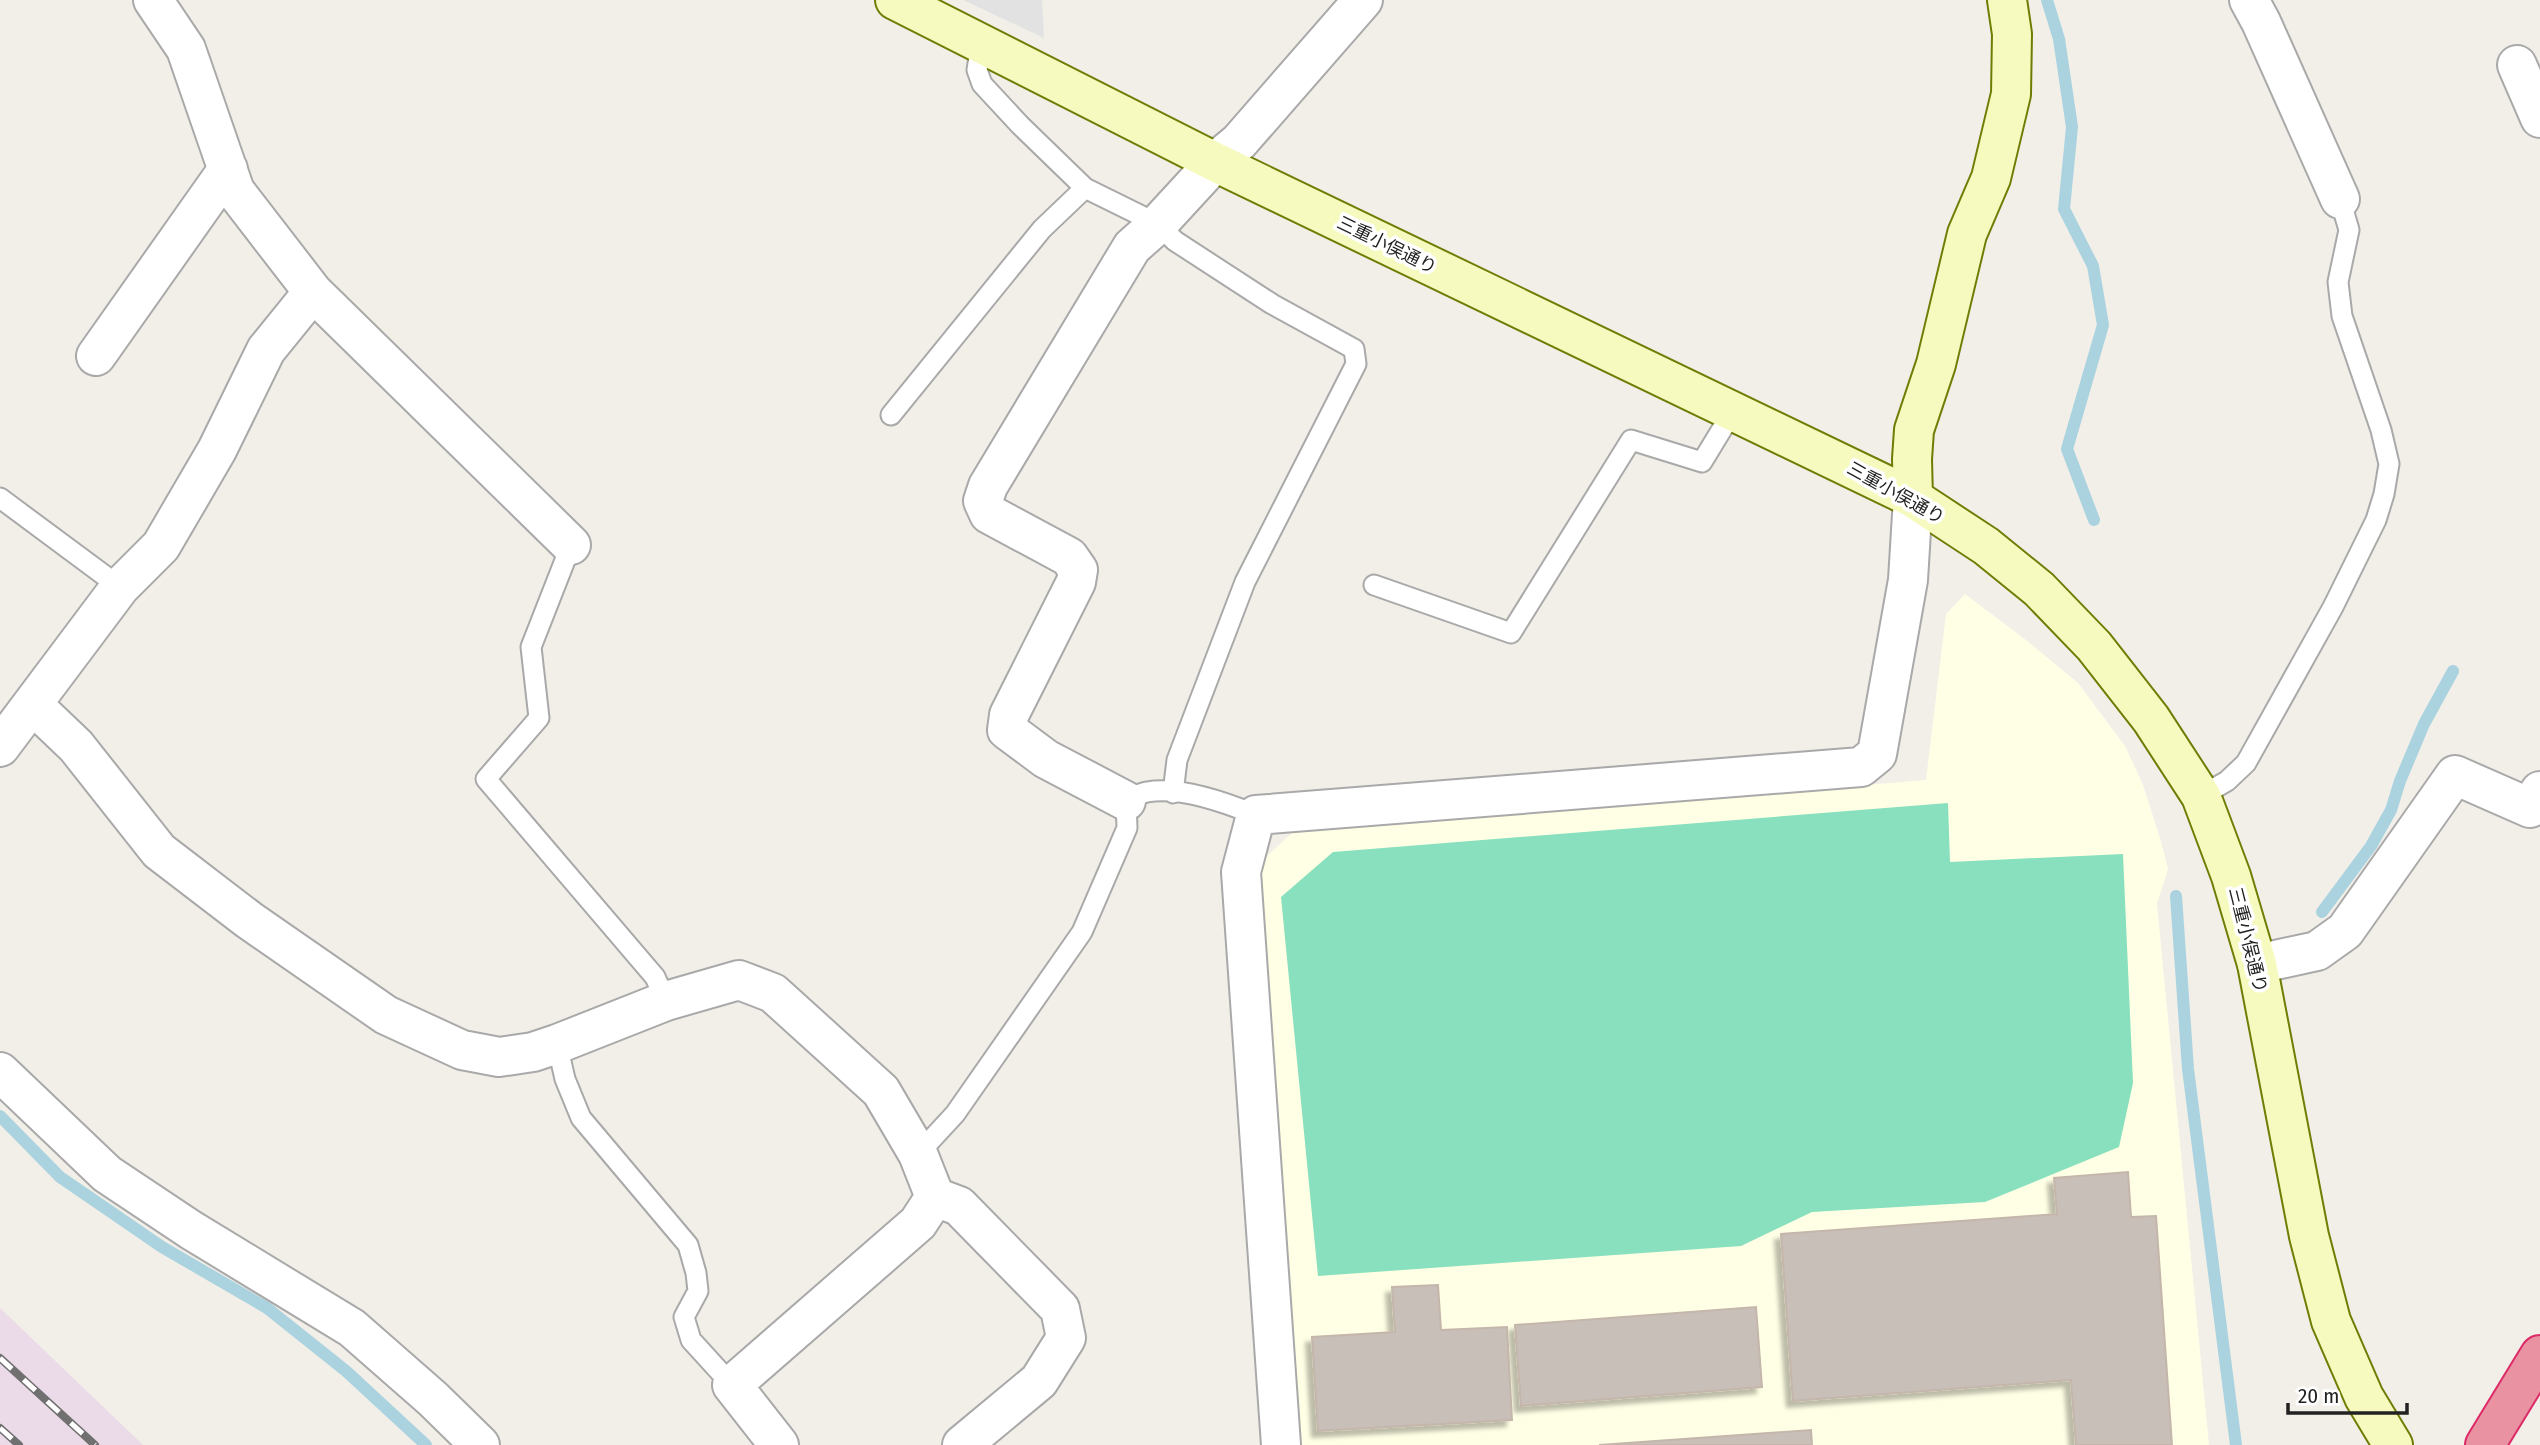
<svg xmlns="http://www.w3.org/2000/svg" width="2540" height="1445" font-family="'Fira Sans Condensed','Noto Sans JP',sans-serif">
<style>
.education{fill:#ffffe5}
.railway{fill:#ebdbe8}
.pitch{fill:#88e0be}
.parking{fill:#e2e2e2}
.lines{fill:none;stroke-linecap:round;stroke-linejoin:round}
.stream{stroke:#aad3df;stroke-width:12}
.building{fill:#c7bfb8;stroke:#c4b6ab;stroke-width:2;filter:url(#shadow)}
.lane-casing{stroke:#a9a9a9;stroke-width:23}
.street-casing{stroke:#a9a9a9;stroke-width:42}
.secondary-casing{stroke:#707d05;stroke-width:42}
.highway-casing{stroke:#dc2a67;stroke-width:42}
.lane{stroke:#fff;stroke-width:19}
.street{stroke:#fff;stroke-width:38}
.secondary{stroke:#f7fabf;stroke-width:38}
.highway{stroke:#e892a2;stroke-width:38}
.rail-casing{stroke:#707070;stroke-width:8}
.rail{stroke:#fff;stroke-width:5;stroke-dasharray:16;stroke-linecap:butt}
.labels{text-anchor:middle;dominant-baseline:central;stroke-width:7;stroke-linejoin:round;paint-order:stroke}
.street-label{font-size:18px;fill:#222;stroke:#fff}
</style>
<defs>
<filter id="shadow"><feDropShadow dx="-6" dy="6" stdDeviation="2" flood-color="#0004"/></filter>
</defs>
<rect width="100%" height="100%" fill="#f2efe9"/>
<path class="education" d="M1965,594L2026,640L2078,683L2125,746L2143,785L2160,838L2168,869L2157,904L2209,1445H1301L1255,867L1292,833L1926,780L1946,614Z"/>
<path class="railway" d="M0,1308L143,1445H0Z"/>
<path class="pitch" d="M1948,803L1950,862L2123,854L2133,1083L2119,1147L1985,1202L1812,1212L1741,1246L1318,1276L1281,897L1333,852Z"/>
<path class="parking" d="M963,0H1042L1044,38Z"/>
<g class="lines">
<path class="stream" d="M2047,0L2059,39L2072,127L2064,209L2093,266L2103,325L2067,449L2094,520
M2176,896L2188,1069L2236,1445
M2322,912L2371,846L2391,810L2400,781L2424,724L2453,671
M0,1116L60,1177L162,1247L267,1308L346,1371L426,1445"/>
</g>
<path class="building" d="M2128,1172L2131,1217L2156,1216L2172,1445H2076L2071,1380L1793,1401L1781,1234L2057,1214L2054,1178Z
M1438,1285L1441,1330L1507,1327L1512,1420L1318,1431L1312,1337L1395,1332L1392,1287Z
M1756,1307L1762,1387L1521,1406L1515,1325Z
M1811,1430L1812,1445H1599Z"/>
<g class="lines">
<defs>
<path id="lane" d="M981,44L977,70L982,84L1020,125L1085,188L1158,224L1175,241L1272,304L1354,349L1356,364L1245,582L1177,760L1173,793
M891,415L1042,229L1085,188
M0,498L120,587
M571,545L531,647L539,718L486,779L655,977L666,1001
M1374,585L1511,633L1631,440L1702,462L1733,411
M2201,796L2227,781L2246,763L2333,607L2376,520L2384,494L2389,464L2381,430L2342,316L2338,282L2349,230L2340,199
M557,1044L565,1079L581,1118L688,1245L696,1273L698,1291L684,1317L691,1340L732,1385
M918,1154L955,1114L1082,932L1127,828L1126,801C1132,798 1140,793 1147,792C1179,786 1227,803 1256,815"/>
<path id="street" d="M153,0L186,49L235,191L313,292L571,545
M2249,0L2261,22L2340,199
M2517,65L2540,118
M96,356L228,169
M33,705L76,746L159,851L249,920L386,1015L462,1050L499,1057L533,1052L557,1044L666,1001L739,980L773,993L881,1091L918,1154L935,1197L959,1206L1060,1309L1066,1338L1039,1381L962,1445
M0,747L120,587L161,546L217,450L266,350L313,292
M1126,801L1046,759L1007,730L1009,715L1076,582L1078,570L1069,557L989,514L983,501L988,486L1132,247L1158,224L1215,162L1239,142L1363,0
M2257,964L2317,951L2345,931L2455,775L2530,808L2540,791
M0,1072L107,1174L191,1230L352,1328L433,1399L480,1445
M779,1445L732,1385L918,1223L935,1197
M1281,1445L1241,872L1256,815L1861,767L1877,754L1908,580L1913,498"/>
<path id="secondary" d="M895,0L1215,162L1913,498L1986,546L2039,589L2094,646L2151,719L2201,796L2231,876L2257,964L2309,1236L2331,1321L2364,1397L2393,1445
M1913,498L1912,459L1914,430L1936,364L1967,234L1991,178L2011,94L2012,34L2007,0"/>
<path id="highway" d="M2485,1445L2540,1355"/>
</defs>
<use href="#lane" class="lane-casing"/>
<use href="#street" class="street-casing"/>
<use href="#secondary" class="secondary-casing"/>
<use href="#highway" class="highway-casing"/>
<use href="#lane" class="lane"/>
<use href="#street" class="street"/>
<use href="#secondary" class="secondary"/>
<use href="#highway" class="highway"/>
<defs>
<path id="rail" d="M0,1358L95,1445
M0,1428L19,1445"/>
</defs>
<use href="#rail" class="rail-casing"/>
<use href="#rail" class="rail"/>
</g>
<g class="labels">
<g class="street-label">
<text transform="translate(1387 245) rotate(26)">三重小俣通り</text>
<text transform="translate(1896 493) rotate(29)">三重小俣通り</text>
<text transform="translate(2248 940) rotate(76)">三重小俣通り</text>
</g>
</g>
<path d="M2288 1403v10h119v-10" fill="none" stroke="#222222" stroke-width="3.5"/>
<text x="2298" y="1403" font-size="21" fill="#222222" stroke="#ffffff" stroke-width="5" paint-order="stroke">20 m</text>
</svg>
